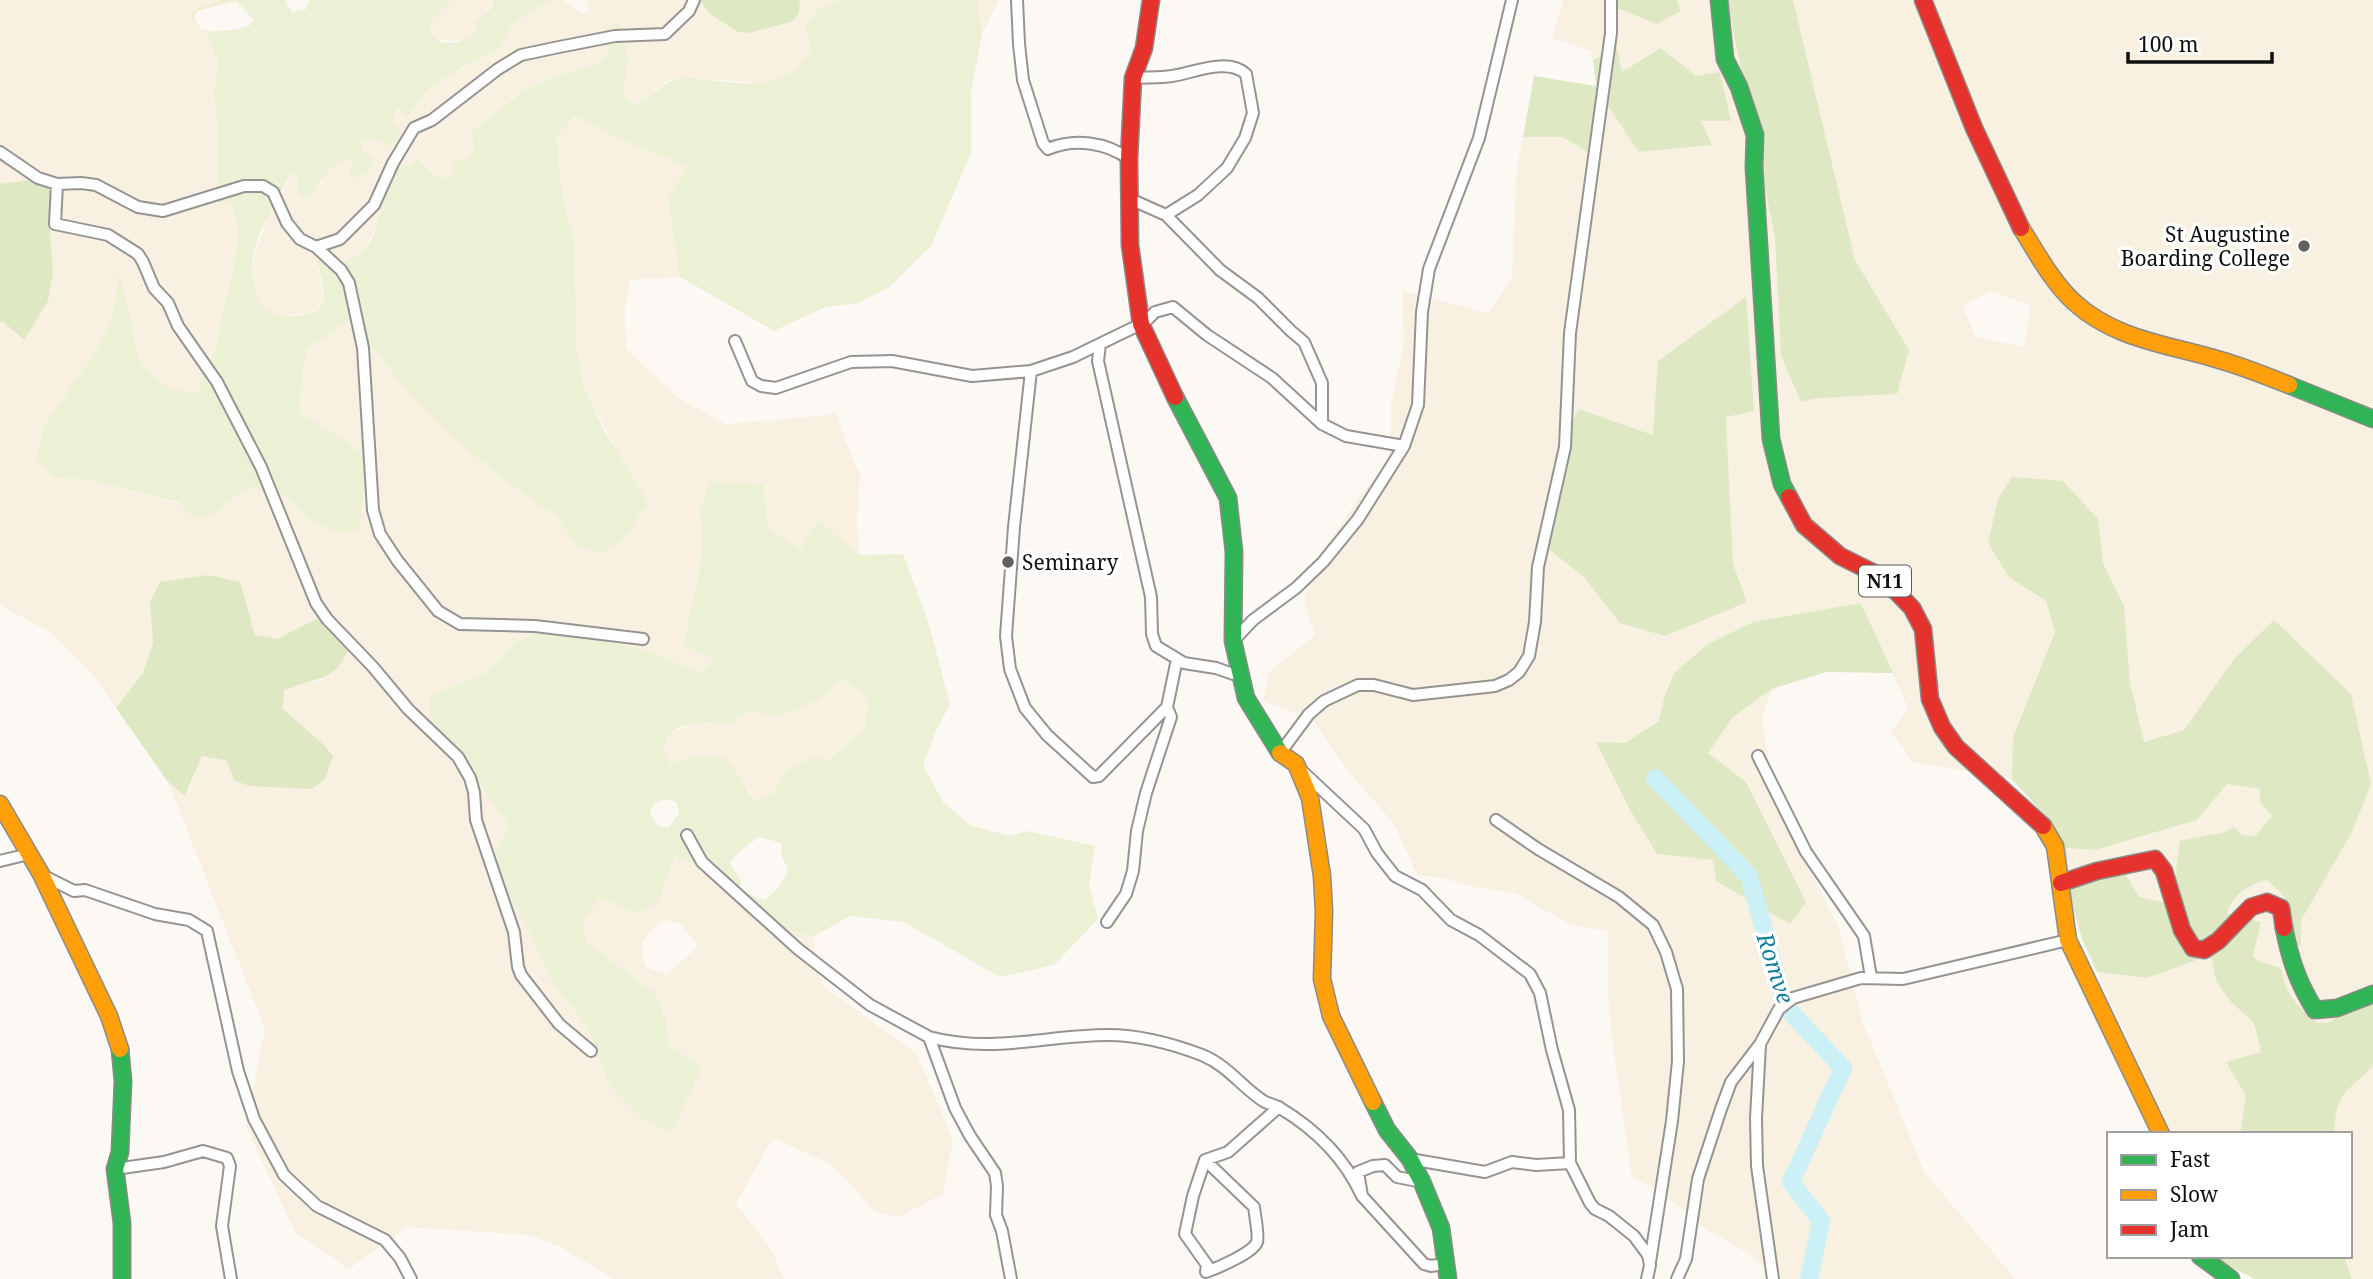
<svg xmlns="http://www.w3.org/2000/svg" width="2373" height="1279" font-family="'Noto Serif',serif">
<style>
.farmland{fill:#f8f1e1;fill-rule:evenodd}
.green{fill:#ecf1d5;fill-rule:evenodd}
.forest{fill:#dee8c3;fill-rule:evenodd}
.lines{fill:none;stroke-linecap:round;stroke-linejoin:round}
.river{stroke:#cbf1f6;stroke-width:18}
.street-casing{stroke:#969493;stroke-width:14}
.fast-casing{stroke:#8c8b89;stroke-width:19}
.slow-casing{stroke:#8c8b89;stroke-width:19}
.jam-casing{stroke:#8c8b89;stroke-width:19}
.street{stroke:#fffefe;stroke-width:10}
.fast{stroke:#30b455;stroke-width:16}
.slow{stroke:#ff9f0a;stroke-width:16}
.jam{stroke:#e5322d;stroke-width:16}
.poi-dot{fill:#626160;stroke:#fff;stroke-width:2.5}
.labels{text-anchor:middle;dominant-baseline:central;stroke-width:7;stroke-linejoin:round;paint-order:stroke}
.shield{fill:#fff;stroke:#575757;stroke-width:2}
.shield-label{font-size:19px;font-weight:bold;fill:#0f0f0f}
.poi-label{font-size:21px;fill:#0f0f0f;stroke:#fff;text-anchor:end}
.water-label{font-size:23px;font-style:italic;fill:#177f9c;stroke:#fff}
</style>
<rect width="100%" height="100%" fill="#fcf9f5"/>
<path class="farmland" d="M0,0H220L195,9L189,17L206,33L218,61L214,94L218,129V203H232L238,228L235,262L215,348L197,393L170,389L141,366L119,276L113,322L90,360L53,478L89,480L179,503L214,515L247,487L285,496L312,523L345,440L300,414L301,380L308,348L351,320L459,443L504,480L556,517L577,546L623,464L583,384L577,351L574,239L563,196L556,137L575,116L619,139L688,166L668,199L680,277L630,280L625,309L626,348L678,398L726,424L819,416L836,412L844,438L860,474L857,525L860,555L818,521L800,550L768,529L699,511L702,526L700,569L683,644L716,660L700,673L645,649L597,640L562,626L518,640L487,672L430,696L458,753L509,826L530,933L551,981L585,1023L610,1086L668,1045L667,1022L654,992L586,942L584,919L601,898L640,914L674,856L705,869L749,918L813,937L822,985L917,1054L953,1140L943,1194L899,1217L876,1212L831,1164L773,1138L736,1204L770,1247L784,1279H614L560,1247L529,1235L407,1227L349,1269L295,1232L246,1127L265,1029L168,782L185,796L192,784L201,756L227,761L234,780L313,789L323,744L283,709L284,691L299,684L324,680L318,618L277,639L255,635L239,582L150,602L153,643L143,673L116,708L92,674L48,631L0,605V323L2,321L23,340L52,218L51,177L0,184ZM664,920L680,924L698,946L667,975L646,967L642,955V943L652,929Z
M453,0H494L471,37L463,41L438,40L433,35L429,23Z
M552,0H563L583,14L590,12L587,0H700L702,4L750,33L793,21L799,13L800,0H839L819,9L811,50L805,62L789,76L771,84L685,77L676,78L664,83L644,100L634,105L623,95L627,57L625,42L614,21L605,39L609,54L601,63L557,76L524,90L513,98L485,121L472,136L473,153L467,159L452,161L455,166L449,177L438,178L424,162L409,163L389,176L377,226L363,252L353,260L318,270L324,296L322,304L310,313L284,316L269,310L259,302L251,267L267,218L283,192L289,175L296,174L299,193L321,184L323,175L328,169L341,161L351,157L354,163L364,152L361,143L365,139H377L383,144L398,107L409,117L424,94L448,75L498,50L514,23Z
M977,0H999L982,34L978,7Z
M1563,0H1607L1681,11L1677,0H1727L1775,238L1781,356L1801,401L1819,398L1909,350L1855,260L1793,0H2373V999L2346,1004L2331,1022L2317,1023L2297,1006L2282,981L2277,965L2260,964L2253,957L2261,922L2226,913L2230,904L2251,884L2267,880L2284,894L2301,945V920L2371,784L2351,694L2234,659L2184,730L2144,742L2130,682L2124,606L2103,563L2098,519L2009,577L2046,601L2055,632L2013,737L2012,779L1913,762L1891,732L1908,708L1861,603L1753,622L1708,644L1674,673L1664,698L1659,721L1625,743L1596,742L1630,810L1657,854L1713,860L1806,902L1746,782L1708,753L1733,717L1772,689L1762,719L1774,793L1805,861L1838,926L1863,1023L1925,1173L2014,1277L2013,1279H1774L1773,1275L1751,1255L1706,1229L1663,1193L1632,1177L1613,1047L1608,990V931L1571,925L1515,893L1474,887L1437,877L1417,875L1394,824L1347,770L1313,720L1263,701L1269,672L1315,635L1304,601L1318,558L1358,499L1390,460L1391,404L1404,343L1402,291L1489,313L1512,276L1517,167L1523,137H1563L1595,108L1610,107L1640,152L1711,145L1701,121L1696,76L1622,72L1617,49L1593,60L1591,51L1552,38ZM1992,291L2031,306L2024,347L1976,337L1962,306ZM1746,297L1754,411L1726,416L1733,564L1747,602L1620,623L1583,576L1539,542L1553,476L1566,429L1580,409L1653,435Z
M842,679L869,700L864,729L827,760L787,772L772,794L755,802L733,764L719,756L695,757L671,764L663,751L670,735L691,723L711,721L728,724L750,711L778,717L817,701Z
M2227,784L2260,789L2273,816L2255,836L2242,835L2234,828L2225,832L2180,842L2175,878L2167,903L2139,897L2125,873L2068,875L2066,848L2095,850L2197,820Z
M2205,957L2213,959L2216,981L2230,1001L2254,1023L2261,1052L2246,1096L2240,1134H2169L2167,1124L2097,972L2147,978Z
M2373,1066V1279H2352L2344,1256H2350V1134H2334L2335,1109L2343,1093Z"/>
<path class="green" d="M220,0H287L286,4L293,12L306,9L310,0H453L429,23C430,27 430,31 433,35C442,50 472,42 477,28L476,22L492,7L494,0H552L514,23L498,50L460,68L431,88L424,94L408,117L398,107L392,121L401,132L397,141L390,146C380,143 371,134 361,142L364,152L373,159L369,172L360,177H352L350,169L354,163L352,158C325,165 324,180 308,199L299,193L296,174L289,175C277,203 254,234 252,265C251,270 253,276 254,281C256,287 256,297 260,302C271,320 320,323 324,298C325,287 319,272 317,261L331,254L338,263C385,253 377,205 391,170L399,169L419,159L438,178L449,177L455,166L451,161L467,159L473,153L472,131L524,90L557,76L601,63L609,54L605,39L601,33L615,21L625,42L628,57L623,95L634,105C653,97 663,80 685,77C732,81 783,99 811,50L806,27L819,9L839,0H977L982,34L971,92V153L931,246L890,287L858,303L825,307L774,331L680,277L668,199L687,166L619,139L575,116L556,137L563,196L574,239L577,351L583,384L604,430L648,502L621,542L601,553L577,546L556,517L504,480L459,443L406,390L351,320L308,348L301,380L300,413L345,440L367,458L360,528L346,534L312,523L285,496L247,487L214,515L196,520L178,502L89,480L53,478L37,458L43,428L90,360L112,322L119,273L141,365L170,389L197,393L215,348L235,262L238,228L232,203H218V129L214,94L218,61L206,33L189,17L195,9ZM236,1L253,19L249,26C239,29 209,35 200,28C199,27 195,19 194,17L197,11Z
M711,481L763,484L768,528L800,550L818,520L860,555L903,554L928,621L950,704L936,731L923,765L943,802L970,825L1010,836L1027,831L1095,846L1089,884L1098,919L1054,965L1000,977L904,922L850,916L813,937L749,918L705,869L675,856L658,901L640,914L601,898L584,919L586,942L654,992L667,1022L668,1045L702,1067L671,1133L644,1120L610,1086L585,1023L551,981L530,933L490,860L509,826L458,753L431,726L430,696L487,672L518,640L562,626L597,640L645,649L700,673L715,660L683,645L700,569L702,526L699,511ZM842,679L869,700L864,729L828,760L815,757L786,772L772,794L755,801C747,791 742,779 734,767C721,747 690,759 671,764L663,751C665,746 667,739 670,735C684,719 710,721 728,724L750,711L778,717L817,701ZM666,799L676,802L679,814L669,827L664,828C655,824 651,819 650,809L657,802ZM759,837L781,843L782,858L788,868C784,883 776,891 764,900L739,890L741,880L730,863L740,851Z"/>
<path class="forest" d="M700,0H800L799,13L793,21L750,33L738,32L710,14Z
M1607,0H1677L1681,11L1657,24L1607,4Z
M1727,0H1793L1855,260L1909,350L1897,394L1819,398L1801,402L1781,356L1775,238Z
M1617,48L1622,72L1661,48L1696,76L1720,72L1731,121H1701L1712,145L1639,152L1609,107L1595,108L1591,154L1563,137H1523L1534,76L1596,86L1593,60Z
M51,177L50,232L53,272L48,301L24,340L2,321L0,323V184Z
M1746,297L1754,411L1726,417L1733,564L1747,602L1665,636L1620,623L1583,576L1539,542C1549,497 1554,448 1579,409L1653,435L1658,361Z
M2012,477L2063,481L2098,519L2103,563L2124,606L2130,682L2144,742L2184,730L2234,659L2274,620L2351,694L2371,784L2352,832L2301,920V945L2286,944C2293,910 2294,903 2267,880C2249,884 2233,895 2227,913L2261,922L2253,957C2262,966 2273,962 2282,970C2283,993 2300,1008 2317,1023L2331,1022L2346,1004L2373,999V1066C2345,1094 2336,1092 2334,1134H2240L2246,1096L2226,1062L2261,1052L2254,1023L2230,1001L2216,981L2212,959L2205,957L2147,978L2097,972L2082,939L2047,818L2012,779L2013,737L2055,632L2046,601L2009,577L1988,543L1998,499ZM2227,784L2260,789V802L2272,816L2255,836L2242,835L2234,827L2225,832L2180,841L2175,878L2167,903L2139,897L2125,873L2068,875L2067,848L2095,850L2197,820Z
M208,575L240,582L255,635L277,639L318,618L343,629L352,642C334,686 320,674 284,691L283,709L323,744L333,756L325,779L312,789L249,786L234,780L227,761L202,756L185,796L168,782L116,708L143,673L153,643L150,602L160,582Z
M1861,603L1893,673L1826,672L1772,689L1733,717L1708,753L1746,782L1806,902L1790,924L1716,881L1713,860L1657,854L1630,810L1596,742L1625,743L1659,721L1664,698L1674,673L1708,644L1753,622Z
M2218,1256H2344L2352,1279H2255L2221,1262Z"/>
<g class="lines">
<path class="river" d="M1655,778L1749,876L1785,1006L1843,1068L1791,1182L1821,1221L1809,1279"/>
<defs>
<path id="street" d="M1017,0L1019,44L1023,80L1043,143L1048,149C1074,138 1106,142 1129,159
M1133,78C1146,77 1160,78 1172,76C1193,73 1227,57 1246,74L1253,113L1245,138L1227,168L1198,195L1166,215
M0,152L38,178L57,184L81,183L96,185L138,207L163,211L244,186H263L273,192L287,223L300,239L316,247L340,239L374,205L393,163L414,128L432,120L498,69L521,55L559,47L615,36L665,34L689,11L694,0
M57,184L55,224L108,235L138,254L143,262L154,288L168,303L178,326L217,382L261,467L316,603L327,619L373,667L408,709L458,757L470,778L474,792L476,820L514,932L518,967L521,975L559,1024L591,1051
M1130,199L1166,215L1220,270L1258,298L1291,331L1304,342L1322,383V424
M316,247L341,270L349,283L363,348L373,510L380,534L397,560L438,611L460,624L535,626L643,639
M735,341L752,381L761,386L776,388L851,362L892,361L972,376L1031,371L1073,357L1145,322L1155,312L1173,307L1207,335L1272,378L1322,424L1346,436L1404,446
M1100,344L1098,361L1151,597L1152,634L1156,646L1184,663L1216,668L1233,674L1239,669
M1031,371L1014,527L1006,636L1010,669L1025,708L1047,735L1093,777L1099,776L1167,707
M1233,641L1253,620L1296,588L1323,562L1358,519L1404,446L1418,405L1422,312L1429,269L1479,138L1512,0
M1280,753L1309,714L1324,701L1358,685H1374L1413,695L1495,686L1509,680L1519,672L1529,656L1535,622L1538,567L1565,447L1570,333L1611,33V0
M1758,756L1806,852L1864,936L1871,977
M1302,771L1364,829L1377,853L1395,876L1422,890L1451,920L1479,935L1530,974L1540,993L1552,1050L1569,1110L1570,1163L1590,1203L1595,1209L1609,1216L1634,1236L1648,1255L1650,1265L1647,1279
M1496,820L1538,849L1619,897L1653,925L1666,952L1677,989L1678,1061L1672,1121L1650,1262
M687,835L702,862L798,949L870,1005L929,1037
M0,861L29,854
M42,875L74,891L85,890L155,914L189,920L207,931L238,1071L254,1119L284,1175L317,1206L385,1240L400,1258L411,1279
M1107,922L1126,894L1133,871L1137,831L1146,793L1171,717L1167,707L1177,659
M1760,1045L1756,1118L1757,1166L1773,1279
M1410,1159L1485,1172L1512,1162L1536,1165L1570,1163
M1205,1160L1254,1207C1255,1215 1259,1236 1257,1242C1253,1253 1217,1268 1206,1272L1207,1265L1185,1234L1193,1196Z
M1205,1160L1228,1152L1279,1107
M115,1169L164,1162L203,1151L227,1158L230,1166L222,1226L231,1279
M1362,1196L1424,1264L1431,1266L1445,1264
M1011,1279L1002,1231L996,1215L997,1186L995,1173L970,1136L955,1108L929,1037C993,1054 1046,1035 1108,1035C1139,1035 1173,1044 1202,1055C1229,1066 1243,1089 1265,1102C1270,1104 1275,1105 1280,1108C1315,1129 1345,1159 1362,1196L1358,1172L1373,1166L1385,1165L1397,1177L1422,1182
M1677,1279L1686,1259L1698,1179L1721,1109L1731,1082L1760,1044L1779,1009L1793,998L1861,978L1903,979L2068,940"/>
<path id="fast" d="M1719,0L1725,59L1739,87L1755,135L1754,167L1771,439L1782,484L1789,497
M2289,385L2373,419
M1175,397L1228,498L1234,552L1233,641L1246,698L1280,753
M2284,928C2290,959 2298,983 2315,1010L2337,1008L2373,994
M120,1049L123,1081L120,1152L115,1169L122,1223V1279
M1373,1102L1387,1130L1410,1159L1422,1182L1441,1228L1448,1279
M2200,1256L2231,1279"/>
<path id="slow" d="M2021,228C2037,253 2052,282 2074,302C2113,338 2164,344 2213,358C2239,365 2264,375 2289,385
M1280,753L1296,764L1310,798L1322,876L1324,912L1322,979L1331,1016L1373,1102
M0,804L41,874L109,1016L120,1049
M2043,826L2055,846L2068,940L2161,1134"/>
<path id="jam" d="M1151,0L1144,48L1133,78L1129,159L1130,245L1141,324L1175,397
M1923,0L1974,128L2021,228
M1789,497L1804,525L1840,556L1882,577L1912,608L1923,629L1930,699L1942,727L1956,747L2043,826
M2061,883L2097,871L2155,859L2164,871L2182,930L2193,948L2204,950L2218,941L2251,907L2267,902L2281,908L2284,928"/>
</defs>
<use href="#street" class="street-casing"/>
<use href="#fast" class="fast-casing"/>
<use href="#slow" class="slow-casing"/>
<use href="#jam" class="jam-casing"/>
<use href="#street" class="street"/>
<use href="#fast" class="fast"/>
<use href="#slow" class="slow"/>
<use href="#jam" class="jam"/>
</g>
<g class="poi-dot">
<circle cx="2304" cy="246" r="7"/>
<circle cx="1008" cy="562" r="7"/>
</g>
<g class="labels">
<rect class="shield" x="1859" y="565.5" width="52" height="31" rx="5"/>
<g class="shield-label">
<text x="1885" y="581">N11</text>
</g>
<g class="poi-label">
<text x="2290" y="234">St Augustine<tspan x="2290" dy="24">Boarding College</tspan></text>
<text x="1022" y="562" text-anchor="start">Seminary</text>
</g>
<g class="water-label">
<text transform="translate(1776 968) rotate(72)">Romve</text>
</g>
</g>
<rect x="2107" y="1132" width="245" height="126" fill="#ffffff" stroke="#9f9f9f" stroke-width="2"/>
<rect x="2121" y="1155" width="35" height="10" fill="#30b455" stroke="#9f9f9f" stroke-width="2"/>
<text x="2170" y="1167" font-size="21" fill="#0f0f0f">Fast</text>
<rect x="2121" y="1190" width="35" height="10" fill="#ff9f0a" stroke="#9f9f9f" stroke-width="2"/>
<text x="2170" y="1202" font-size="21" fill="#0f0f0f">Slow</text>
<rect x="2121" y="1225" width="35" height="10" fill="#e5322d" stroke="#9f9f9f" stroke-width="2"/>
<text x="2170" y="1237" font-size="21" fill="#0f0f0f">Jam</text>
<path d="M2128 52v10h144v-10" fill="none" stroke="#0f0f0f" stroke-width="3.5"/>
<text x="2138" y="52" font-size="21" fill="#0f0f0f" stroke="#ffffff" stroke-width="5" paint-order="stroke">100 m</text>
</svg>
